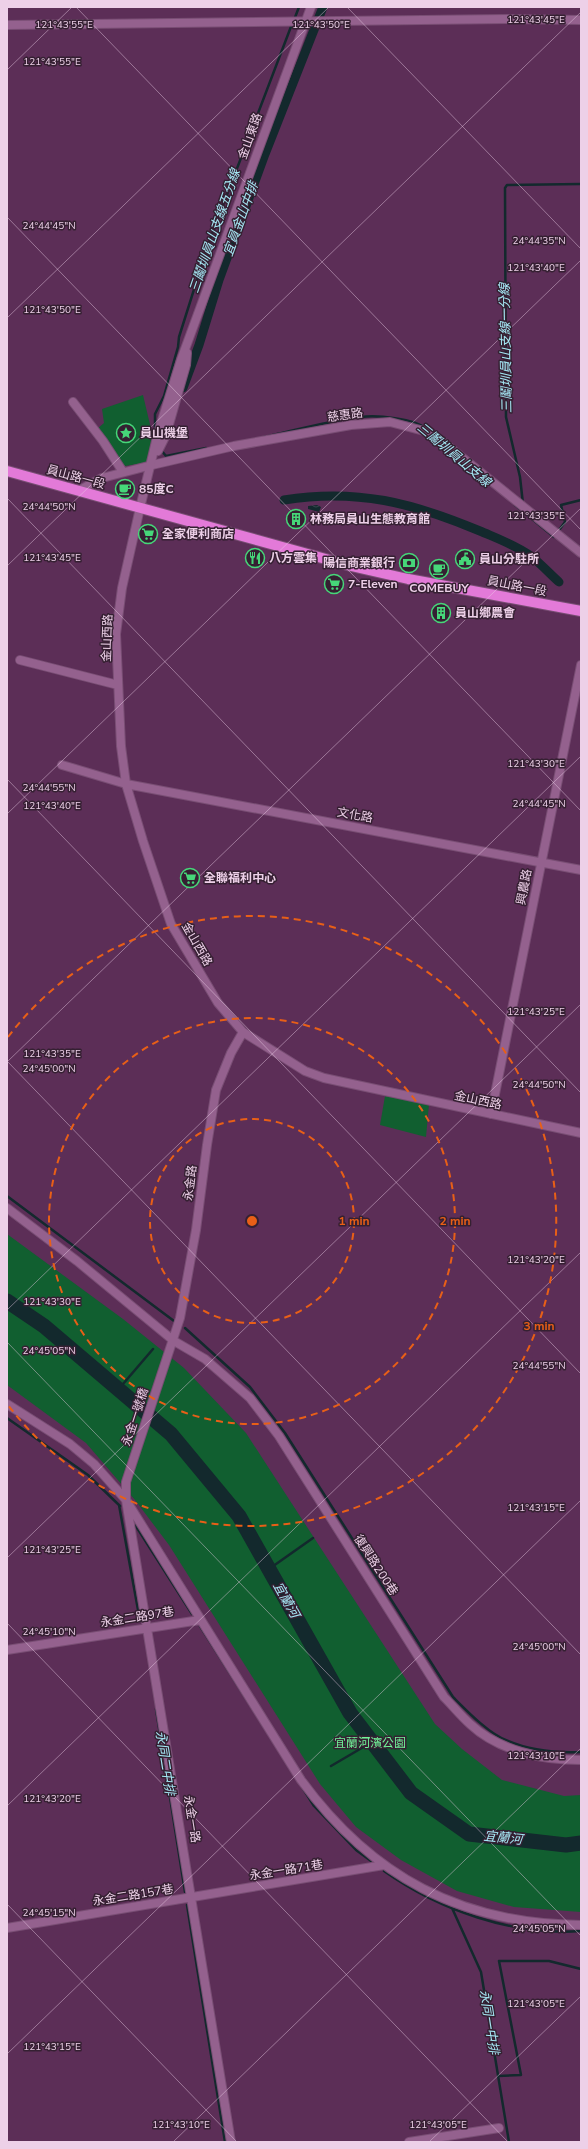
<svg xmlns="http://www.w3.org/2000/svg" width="588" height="2149" font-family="'Nunito Sans','Noto Sans TC',sans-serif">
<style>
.green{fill:#115f30}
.water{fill:url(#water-waves)}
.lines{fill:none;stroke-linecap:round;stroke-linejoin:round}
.stream{stroke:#13292d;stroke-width:2.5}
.canal{stroke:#13292d;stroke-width:9}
.river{stroke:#13292d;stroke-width:15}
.minor-casing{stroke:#794e74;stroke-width:10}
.tertiary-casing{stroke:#794e74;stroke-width:10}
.primary-casing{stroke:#794e74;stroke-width:12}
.minor{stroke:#94618e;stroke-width:8}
.tertiary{stroke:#94618e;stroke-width:8}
.primary{stroke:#e37ad8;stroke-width:10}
.ticks{fill:none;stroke:#edd0e8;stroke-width:1;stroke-opacity:0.45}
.ring{fill:none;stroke:#e85f17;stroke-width:2;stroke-dasharray:7 5}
.labels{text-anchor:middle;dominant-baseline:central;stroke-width:3;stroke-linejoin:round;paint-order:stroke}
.street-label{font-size:12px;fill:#edd0e8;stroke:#352032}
.poi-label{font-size:12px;font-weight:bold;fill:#edd0e8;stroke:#352032;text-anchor:start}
.park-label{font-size:12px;fill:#71f599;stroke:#352032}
.water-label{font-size:13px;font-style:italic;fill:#a6e9f6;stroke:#352032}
.ticks-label{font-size:10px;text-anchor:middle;fill:#edd0e8;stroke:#352032;stroke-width:3;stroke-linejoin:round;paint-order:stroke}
.centre{fill:#e85f17;stroke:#352032;stroke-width:2}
.ring-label{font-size:12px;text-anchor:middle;font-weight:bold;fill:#e85f17;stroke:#352032;stroke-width:3;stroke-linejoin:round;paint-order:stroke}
</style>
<defs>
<pattern id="water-waves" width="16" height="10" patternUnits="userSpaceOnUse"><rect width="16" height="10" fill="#13292d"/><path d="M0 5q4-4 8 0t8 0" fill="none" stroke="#36474b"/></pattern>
</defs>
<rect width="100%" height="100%" fill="#5c2e57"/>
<path class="green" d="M143,395L153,437L150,462L125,466L117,459L97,429L104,423L102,409Z
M385,1096L429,1104L426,1137L380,1125Z
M7,1234L123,1319L184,1368L246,1433L435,1724L462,1749L502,1780L564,1796L581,1795V1912L514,1907L457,1891L401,1860L356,1827L320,1784L169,1545L135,1500L86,1443L7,1385Z"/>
<path class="water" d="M317,505L321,507L319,512L308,509V506Z"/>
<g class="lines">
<path class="stream" d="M294,20L299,7
M155,433V414L164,396L178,347L179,337L209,242L292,24
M264,437C296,430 329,421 361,417C376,415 415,418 426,429
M161,450L166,456L206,448
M523,504L520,477L506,417L505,188L507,185L581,184
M515,505L554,537L565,522L561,505L581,500
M7,1196L174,1321
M185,1328L250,1387L285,1433L453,1697C467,1711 489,1734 508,1741C531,1751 557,1753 581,1752
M123,1384L153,1349
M7,1418L88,1475L120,1506
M119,1505L140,1621
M132,1520L192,1614
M269,1569L313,1538
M200,1626L314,1806L356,1850L371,1861
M156,1709L185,1892
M331,1766L372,1742
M384,1871C439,1910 513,1936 581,1931
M187,1905L225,2142
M452,1908L481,1972L509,2142
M498,2076L521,2075L499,1961H549L581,1969"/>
<path class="canal" d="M183,388L199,345L219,280L265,154L323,7
M284,500C357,488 413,503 480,531C496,538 518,546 532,557C541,564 550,574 559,582"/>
<path class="river" d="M7,1301L44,1326L171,1434L239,1516L350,1713L411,1793L469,1834L566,1845L581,1843"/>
<defs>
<path id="minor" d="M7,25L506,19L581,20
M73,402L103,441L123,472
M78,491L102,478L152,465L234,446L351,425L390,422L424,431L444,443L581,553
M140,508L122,588L116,634L121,746L126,784L143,841L171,924L218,1003L243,1032L305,1071L324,1078L581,1133
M20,660L118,685
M62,765L126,784L581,870
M491,1114L581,665
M7,1208L77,1261L174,1341L205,1359L250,1398L279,1436L444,1697C453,1706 461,1716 470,1724C499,1751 542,1760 581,1760
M7,1404L70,1444L94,1464L126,1500L301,1780C372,1877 461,1924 581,1925
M7,1650L200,1620
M7,1928L384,1865
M231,2142L126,1500V1482L180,1318L196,1230L207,1145L216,1090L231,1053L243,1032
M409,2142L499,2128"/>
<path id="tertiary" d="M158,451L166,435L186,365L187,353
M140,508L158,433L181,360L311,7"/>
<path id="primary" d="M7,471L351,566L408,579L581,611"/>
</defs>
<use href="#minor" class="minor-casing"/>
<use href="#tertiary" class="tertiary-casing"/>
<use href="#primary" class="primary-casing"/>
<use href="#minor" class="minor"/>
<use href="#tertiary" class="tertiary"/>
<use href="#primary" class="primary"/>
</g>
<path class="ticks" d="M76,7L581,530M347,7L581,249M7,70L72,7M7,217L581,811M7,318L329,7M7,498L581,1093M7,566L581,12M7,779L581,1374M7,814L581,260M7,1061L581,1655M7,1062L581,508M7,1310L581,756M7,1342L581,1936M7,1558L581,1004M7,1623L508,2142M7,1806L581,1252M7,1904L237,2142M7,2054L581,1500M173,2142L581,1748M429,2142L581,1996"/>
<g class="ring">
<circle cx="252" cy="1221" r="102"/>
<circle cx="252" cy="1221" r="203"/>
<path d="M8 1037A305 305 0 1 1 8 1405"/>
</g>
<defs>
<symbol id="sight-ring" viewBox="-11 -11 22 22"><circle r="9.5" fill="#352032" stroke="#46d779" stroke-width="1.5"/><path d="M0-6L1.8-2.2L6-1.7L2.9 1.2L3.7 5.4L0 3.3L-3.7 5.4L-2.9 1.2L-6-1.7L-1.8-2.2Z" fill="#46d779"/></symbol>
<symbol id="cafe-ring" viewBox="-11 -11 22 22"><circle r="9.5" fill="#352032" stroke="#46d779" stroke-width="1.5"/><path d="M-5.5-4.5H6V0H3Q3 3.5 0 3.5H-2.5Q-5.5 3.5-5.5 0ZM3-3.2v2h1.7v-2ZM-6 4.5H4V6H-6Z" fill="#46d779"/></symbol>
<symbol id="building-ring" viewBox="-11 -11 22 22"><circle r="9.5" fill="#352032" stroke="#46d779" stroke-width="1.5"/><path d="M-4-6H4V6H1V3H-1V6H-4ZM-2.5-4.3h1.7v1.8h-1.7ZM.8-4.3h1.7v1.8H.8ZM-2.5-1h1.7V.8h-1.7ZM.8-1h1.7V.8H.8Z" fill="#46d779"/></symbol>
<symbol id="supermarket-ring" viewBox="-11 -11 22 22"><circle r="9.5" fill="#352032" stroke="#46d779" stroke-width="1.5"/><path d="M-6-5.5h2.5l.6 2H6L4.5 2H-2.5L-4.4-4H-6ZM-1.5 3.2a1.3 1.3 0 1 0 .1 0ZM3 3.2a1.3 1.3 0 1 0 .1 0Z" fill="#46d779"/></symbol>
<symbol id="restaurant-ring" viewBox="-11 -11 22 22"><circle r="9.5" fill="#352032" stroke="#46d779" stroke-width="1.5"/><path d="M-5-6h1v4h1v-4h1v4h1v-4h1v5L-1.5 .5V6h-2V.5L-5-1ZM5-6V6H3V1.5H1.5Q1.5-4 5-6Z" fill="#46d779"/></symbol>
<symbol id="civic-ring" viewBox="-11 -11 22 22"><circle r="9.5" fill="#352032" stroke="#46d779" stroke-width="1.5"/><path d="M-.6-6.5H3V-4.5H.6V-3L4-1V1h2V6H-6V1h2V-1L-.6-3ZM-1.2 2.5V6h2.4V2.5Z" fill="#46d779"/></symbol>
<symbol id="bank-ring" viewBox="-11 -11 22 22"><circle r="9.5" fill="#352032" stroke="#46d779" stroke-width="1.5"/><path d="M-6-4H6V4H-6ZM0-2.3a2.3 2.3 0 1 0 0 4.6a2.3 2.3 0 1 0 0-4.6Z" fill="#46d779"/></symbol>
</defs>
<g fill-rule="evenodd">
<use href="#sight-ring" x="115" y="422" width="22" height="22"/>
<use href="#cafe-ring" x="114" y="478" width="22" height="22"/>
<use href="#building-ring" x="285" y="508" width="22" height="22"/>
<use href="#supermarket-ring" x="137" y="523" width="22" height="22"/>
<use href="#restaurant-ring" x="244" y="547" width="22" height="22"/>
<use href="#civic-ring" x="454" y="548" width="22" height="22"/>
<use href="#bank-ring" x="398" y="552" width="22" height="22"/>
<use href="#cafe-ring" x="428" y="558" width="22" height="22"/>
<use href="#supermarket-ring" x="323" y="573" width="22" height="22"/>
<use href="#building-ring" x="430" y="602" width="22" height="22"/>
<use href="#supermarket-ring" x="179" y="867" width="22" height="22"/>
</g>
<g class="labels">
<g class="street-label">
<text transform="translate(250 136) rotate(-70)">金山東路</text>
<text transform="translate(345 415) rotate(-8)">慈惠路</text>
<text transform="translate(76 477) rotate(15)">員山路一段</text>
<text transform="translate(517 586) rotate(11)">員山路一段</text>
<text transform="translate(107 638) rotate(-88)">金山西路</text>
<text transform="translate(355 815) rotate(10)">文化路</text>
<text transform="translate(524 887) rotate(-79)">興農路</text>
<text transform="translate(197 944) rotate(60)">金山西路</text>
<text transform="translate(478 1100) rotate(12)">金山西路</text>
<text transform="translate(190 1183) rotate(-83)">永金路</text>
<text transform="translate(135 1417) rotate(-72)">永金一號橋</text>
<text transform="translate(376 1565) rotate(57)">復興路200巷</text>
<text transform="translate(137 1617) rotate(-9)">永金二路97巷</text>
<text transform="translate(192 1819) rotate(81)">永金一路</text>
<text transform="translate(286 1870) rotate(-9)">永金一路71巷</text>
<text transform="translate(133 1895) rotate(-9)">永金二路157巷</text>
</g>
<g class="poi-label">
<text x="140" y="433">員山機堡</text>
<text x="139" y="489">85度C</text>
<text x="310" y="519">林務局員山生態教育館</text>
<text x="162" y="534">全家便利商店</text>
<text x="269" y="558">八方雲集</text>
<text x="479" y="559">員山分駐所</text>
<text x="395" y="563" text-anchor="end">陽信商業銀行</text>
<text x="348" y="584">7-Eleven</text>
<text x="439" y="588" text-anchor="middle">COMEBUY</text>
<text x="455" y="613">員山鄉農會</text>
<text x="204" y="878">全聯福利中心</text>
</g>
<g class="park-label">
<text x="370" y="1743">宜蘭河濱公園</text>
</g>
<g class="water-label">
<text transform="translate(241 219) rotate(-70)">宜員金山中排</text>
<text transform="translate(215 231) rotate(-71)">三鬮圳員山支線五分線</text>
<text transform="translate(506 348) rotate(-91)">三鬮圳員山支線一分線</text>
<text transform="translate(454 455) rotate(40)">三鬮圳員山支線</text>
<text transform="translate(286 1600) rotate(61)">宜蘭河</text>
<text transform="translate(165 1763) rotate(81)">永同二中排</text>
<text transform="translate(503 1838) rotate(6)">宜蘭河</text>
<text transform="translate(489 2022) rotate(81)">永同一中排</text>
</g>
</g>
<g class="ticks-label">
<text x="536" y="23">121°43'45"E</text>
<text x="64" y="28">121°43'55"E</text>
<text x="321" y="28">121°43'50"E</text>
<text x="52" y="65">121°43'55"E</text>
<text x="49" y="229">24°44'45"N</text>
<text x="539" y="244">24°44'35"N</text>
<text x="536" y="271">121°43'40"E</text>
<text x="52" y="313">121°43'50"E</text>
<text x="49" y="510">24°44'50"N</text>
<text x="536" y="519">121°43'35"E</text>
<text x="52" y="561">121°43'45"E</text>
<text x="536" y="767">121°43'30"E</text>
<text x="49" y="791">24°44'55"N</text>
<text x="539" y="807">24°44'45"N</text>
<text x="52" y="809">121°43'40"E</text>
<text x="536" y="1015">121°43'25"E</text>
<text x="52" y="1057">121°43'35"E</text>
<text x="49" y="1072">24°45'00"N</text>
<text x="539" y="1088">24°44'50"N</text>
<text x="536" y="1263">121°43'20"E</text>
<text x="52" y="1305">121°43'30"E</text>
<text x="49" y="1354">24°45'05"N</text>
<text x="539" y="1369">24°44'55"N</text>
<text x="536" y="1511">121°43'15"E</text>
<text x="52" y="1553">121°43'25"E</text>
<text x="49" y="1635">24°45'10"N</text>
<text x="539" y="1650">24°45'00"N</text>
<text x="536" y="1759">121°43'10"E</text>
<text x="52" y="1802">121°43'20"E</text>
<text x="49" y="1916">24°45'15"N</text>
<text x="539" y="1932">24°45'05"N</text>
<text x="536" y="2007">121°43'05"E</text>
<text x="52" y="2050">121°43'15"E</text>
<text x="181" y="2128">121°43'10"E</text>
<text x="438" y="2128">121°43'05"E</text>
</g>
<circle cx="252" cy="1221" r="6" class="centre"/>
<g class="ring-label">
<text x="354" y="1225">1 min</text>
<text x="455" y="1225">2 min</text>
<text x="539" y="1330">3 min</text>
</g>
<rect width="588" height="2149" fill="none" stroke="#edd0e8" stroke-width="16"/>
</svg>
